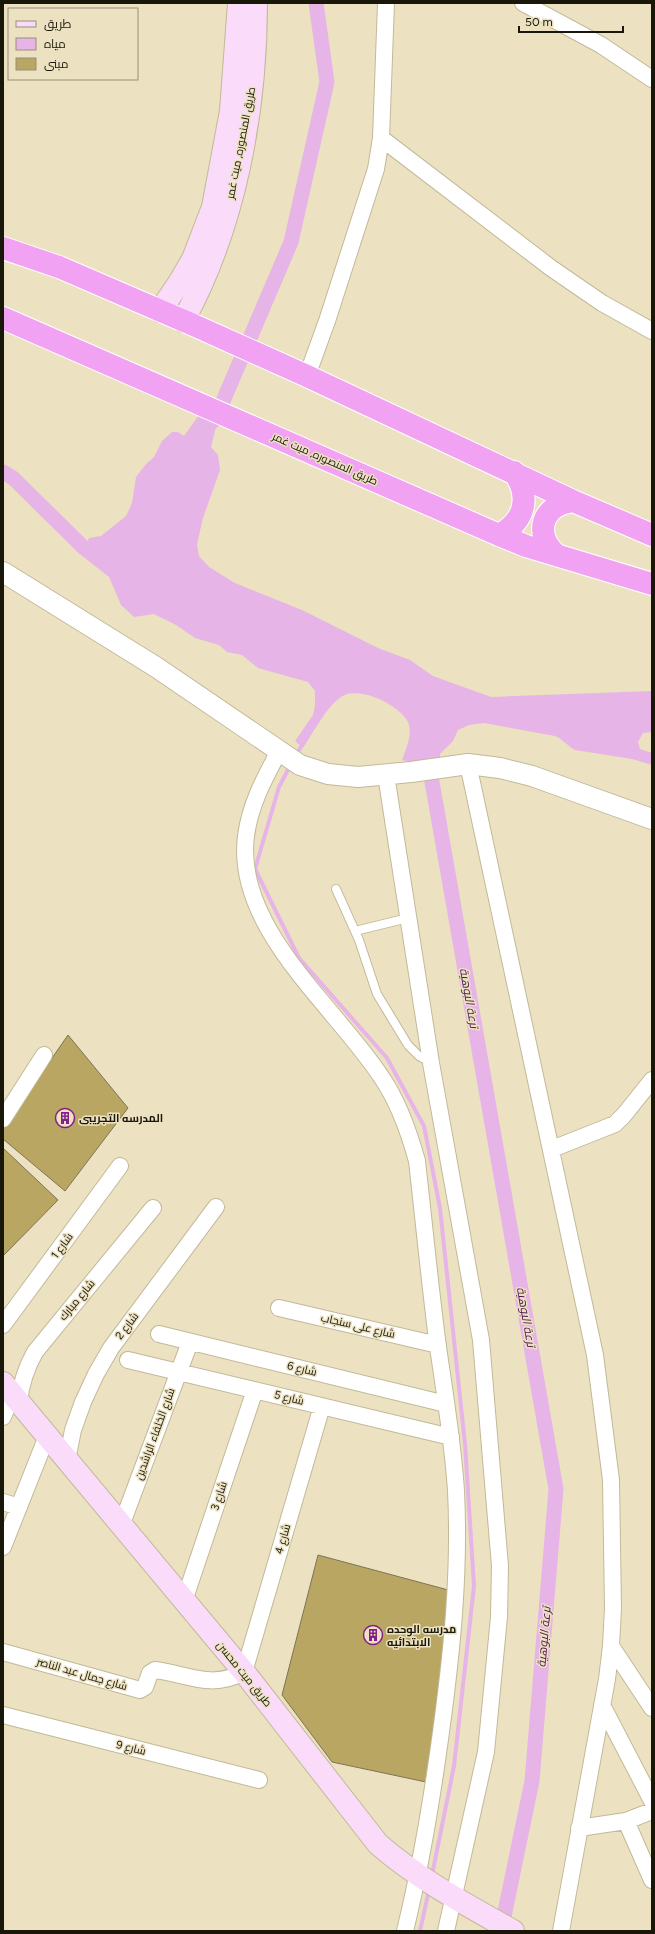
<svg xmlns="http://www.w3.org/2000/svg" width="655" height="1934" font-family="Figtree,Cairo,sans-serif">
<style>
.water{fill:#e7b4e7}
.lines{fill:none;stroke-linecap:round;stroke-linejoin:round}
.stream{stroke:#e7b4e7;stroke-width:4}
.canal{stroke:#e7b4e7;stroke-width:15}
.building{fill:#b9a663;stroke:#7d7456}
.service-casing{stroke:#c2b998;stroke-width:10}
.minor-casing{stroke:#c2b998;stroke-width:18}
.tertiary-casing{stroke:#c2b998;stroke-width:22}
.secondary-casing{stroke:#c2b998;stroke-width:24}
.trunk-casing{stroke:#fff;stroke-width:24}
.service{stroke:#fff;stroke-width:8}
.minor{stroke:#fff;stroke-width:16}
.tertiary{stroke:#fff;stroke-width:20}
.secondary{stroke:#fadcfa;stroke-width:22}
.trunk{stroke:#f2a2f3;stroke-width:22}
.labels{text-anchor:middle;dominant-baseline:central;stroke-width:3;stroke-linejoin:round;paint-order:stroke}
.street-label{font-size:11px;fill:#19160a;stroke:#ece2c1}
.poi-label{font-size:11px;font-weight:bold;fill:#19160a;stroke:#ece2c1;text-anchor:start}
.water-label{font-size:12px;font-style:italic;fill:#501452;stroke:#ece2c1}
</style>
<rect width="100%" height="100%" fill="#ece2c1"/>
<path class="water" d="M199,415L217,423L211,447L218,455L220,470L203,518L197,544L199,556L209,567L235,583L302,610L378,648L410,660L433,676L491,697L652,691V732L643,733L638,742L640,749L652,753V765L632,759L575,750C567,746 564,740 555,736L484,723L469,725L458,730L453,741L440,754V758L408,764L407,761L402,760C406,749 413,734 408,722C399,705 359,685 341,697C327,706 313,733 303,748L295,741L313,715L315,705V691L308,682L258,668L242,655L227,652L219,645L195,638L176,625L154,614L134,617L121,605L109,577L81,555L89,538L101,536L126,516L132,503L136,477L146,464L154,457L162,441L172,432H178L184,436Z"/>
<g class="lines">
<path class="stream" d="M296,756L303,743
M290,766L279,787L255,869L299,958L387,1058L424,1126L440,1208L465,1444L474,1586L454,1766L432,1875
M420,1931L429,1890"/>
<path class="canal" d="M215,420L291,242L327,82L316,3
M3,472L13,478L84,548L102,555
M428,759L556,1489L532,1781L501,1931"/>
</g>
<path class="building" d="M68,1035L128,1108L65,1191L3,1139V1129Z
M3,1148L58,1200L3,1256Z
M318,1555L452,1591L426,1782L332,1762L282,1695Z"/>
<g class="lines">
<defs>
<path id="service" d="M336,889L359,940L377,994L408,1045L419,1056L430,1062
M355,931L408,918"/>
<path id="minor" d="M523,3L601,45L652,79
M381,138L551,268L602,303L652,331
M307,376L327,321L376,169L381,138L386,3
M279,751C264,779 250,805 246,836C234,928 336,1007 382,1078C399,1103 409,1132 417,1161C424,1223 430,1286 438,1347C445,1395 453,1443 456,1491C460,1573 452,1651 441,1732C432,1799 421,1865 405,1931
M468,764L595,1355L611,1480L613,1608L611,1646L607,1679L561,1931
M386,775L431,1063L481,1340L500,1566L499,1617L486,1752L446,1931
M3,1119L44,1055
M552,1149L615,1124L624,1115L652,1080
M279,1308L438,1345
M3,1325L120,1166
M159,1334L446,1404
M128,1360L451,1437
M19,1402C21,1383 26,1368 35,1352L153,1208
M3,1417L12,1394
M67,1460L73,1430L83,1402L96,1374L111,1348L216,1207
M3,1502L19,1507
M121,1526L190,1342
M3,1547L47,1436
M184,1601L255,1390
M611,1646L652,1708
M3,1652L140,1690L145,1687L150,1673L155,1670C188,1674 210,1690 244,1672L322,1406
M602,1705L652,1801
M3,1715L259,1780
M626,1821L652,1880
M579,1828L626,1821L652,1811"/>
<path id="tertiary" d="M3,572L156,667L300,765L328,774L358,777L411,772L468,764L500,768L532,776L652,819"/>
<path id="secondary" d="M160,311L179,283L193,259L213,207L231,111L239,3
M183,321C235,227 256,110 256,3
M3,1383L244,1672L378,1844C418,1879 467,1905 513,1931"/>
<path id="trunk" d="M3,248L59,267L198,327L307,376L573,501L652,535
M3,318L499,535L526,546L652,584
M499,535C525,521 531,497 514,472
M556,555C533,533 542,505 573,501"/>
</defs>
<use href="#service" class="service-casing"/>
<use href="#minor" class="minor-casing"/>
<use href="#tertiary" class="tertiary-casing"/>
<use href="#secondary" class="secondary-casing"/>
<use href="#trunk" class="trunk-casing"/>
<use href="#service" class="service"/>
<use href="#minor" class="minor"/>
<use href="#tertiary" class="tertiary"/>
<use href="#secondary" class="secondary"/>
<use href="#trunk" class="trunk"/>
</g>
<defs>
<symbol id="building-ring" viewBox="-11 -11 22 22"><circle r="9.5" fill="#ece2c1" stroke="#852089" stroke-width="1.5"/><path d="M-4-6H4V6H1V3H-1V6H-4ZM-2.5-4.3h1.7v1.8h-1.7ZM.8-4.3h1.7v1.8H.8ZM-2.5-1h1.7V.8h-1.7ZM.8-1h1.7V.8H.8Z" fill="#852089"/></symbol>
</defs>
<g fill-rule="evenodd">
<use href="#building-ring" x="54" y="1107" width="22" height="22"/>
<use href="#building-ring" x="362" y="1624" width="22" height="22"/>
</g>
<g class="labels">
<g class="street-label">
<text transform="translate(241 143) rotate(-79)">طريق المنصوره, ميت غمر</text>
<text transform="translate(325 459) rotate(24)">طريق المنصوره, ميت غمر</text>
<text transform="translate(62 1246) rotate(-54)">شارع 1</text>
<text transform="translate(77 1300) rotate(-50)">شارع مبارك</text>
<text transform="translate(127 1326) rotate(-53)">شارع 2</text>
<text transform="translate(358 1326) rotate(13)">شارع على سنجاب</text>
<text transform="translate(302 1369) rotate(14)">شارع 6</text>
<text transform="translate(289 1398) rotate(14)">شارع 5</text>
<text transform="translate(155 1434) rotate(-70)">شارع الخلفاء الراشدين</text>
<text transform="translate(219 1496) rotate(-72)">شارع 3</text>
<text transform="translate(283 1539) rotate(-74)">شارع 4</text>
<text transform="translate(82 1674) rotate(16)">شارع جمال عبد الناصر</text>
<text transform="translate(244 1674) rotate(51)">طريق ميت محسن</text>
<text transform="translate(131 1748) rotate(14)">شارع 9</text>
</g>
<g class="poi-label">
<text x="79" y="1118">المدرسه التجريبى</text>
<text x="387" y="1629">مدرسه الوحده<tspan x="387" dy="13">الابتدائيه</tspan></text>
</g>
<g class="water-label">
<text transform="translate(469 998) rotate(80)">ترعة البوهية</text>
<text transform="translate(526 1317) rotate(80)">ترعة البوهية</text>
<text transform="translate(544 1637) rotate(-85)">ترعة البوهية</text>
</g>
</g>
<rect width="655" height="1934" fill="none" stroke="#19160a" stroke-width="8"/>
<rect x="8" y="8" width="130" height="72" fill="#ece2c1" stroke="#989078"/>
<rect x="16" y="21" width="20" height="6" fill="#fadcfa" stroke="#989078"/>
<text x="44" y="28" font-size="12" fill="#19160a">طريق</text>
<rect x="16" y="38" width="20" height="12" fill="#e7b4e7" stroke="#989078"/>
<text x="44" y="48" font-size="12" fill="#19160a">مياه</text>
<rect x="16" y="58" width="20" height="12" fill="#b9a663" stroke="#989078"/>
<text x="44" y="68" font-size="12" fill="#19160a">مبنى</text>
<path d="M519 26v6h104v-6" fill="none" stroke="#19160a" stroke-width="2"/>
<text x="525" y="26" font-size="12" fill="#19160a" stroke="#ece2c1" stroke-width="3" paint-order="stroke">50 m</text>
</svg>
